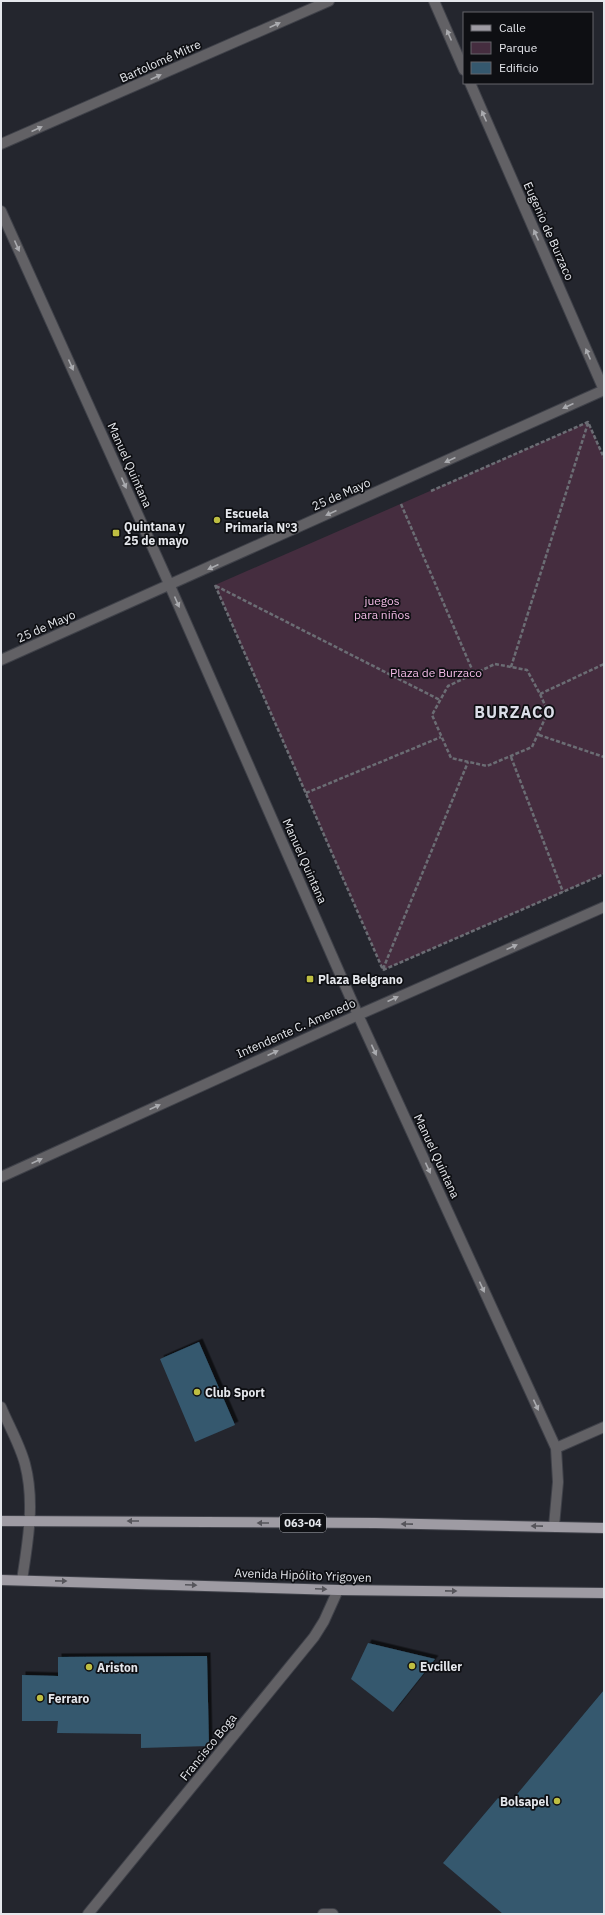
<svg xmlns="http://www.w3.org/2000/svg" width="605" height="1915" font-family="'IBM Plex Sans',sans-serif">
<style>
.green{fill:#452d3f}
.building{fill:#35586e;filter:url(#shadow)}
.lines{fill:none;stroke-linecap:round;stroke-linejoin:round}
.minor-casing{stroke:#3f4149;stroke-width:12}
.major-casing{stroke:#3f4149;stroke-width:12}
.path{stroke:#6b6d74;stroke-width:2.5;stroke-dasharray:4 2;stroke-linecap:butt}
.minor{stroke:#626165;stroke-width:10}
.major{stroke:#9e9ba3;stroke-width:10}
.oneway{fill:#aaabaf}
.oneway2{fill:#56555b}
.poi-dot{fill:#bebe42;stroke:#0e0f13;stroke-width:1.5}
.labels{text-anchor:middle;dominant-baseline:central;stroke-width:3.5;stroke-linejoin:round;paint-order:stroke}
.shield{fill:#0e0f13;stroke:#a4a6ab;stroke-width:1}
.shield-label{font-size:11px;font-weight:bold;fill:#e5e7ec}
.street-label{font-size:12px;fill:#e5e7ec;stroke:#0e0f13}
.poi-label{font-size:12px;font-weight:bold;fill:#e5e7ec;stroke:#0e0f13;text-anchor:start}
.park-label{font-size:12px;fill:#f3bbe6;stroke:#0e0f13}
.district-label{font-size:16px;font-weight:bold;letter-spacing:1px;fill:#dbdee8;stroke:#0e0f13}
</style>
<defs>
<filter id="shadow"><feDropShadow dx="3.5" dy="-3.5" stdDeviation="0" flood-color="#0009"/></filter>
</defs>
<rect width="100%" height="100%" fill="#24262e"/>
<path class="green" d="M588,422L604,458V874L383,970L215,585Z"/>
<path class="building" d="M199,1342L235,1425L195,1442L160,1359Z
M368,1643L435,1659L393,1712L351,1679Z
M207,1656L209,1746L141,1748V1734L57,1733L58,1721H22V1675L58,1676V1657Z
M604,1690V1914H503L443,1863L498,1798L508,1805Z"/>
<g class="lines">
<defs>
<path id="minor" d="M434,1L464,70
M470,83L604,390
M1,144L329,1
M1,211L170,586L358,1015L556,1448L558,1482L554,1526
M1,660L604,390
M1,1177L358,1015L604,907
M1,1407C9,1426 20,1445 25,1464C35,1502 28,1541 22,1580
M556,1448L604,1427
M88,1914L314,1637L324,1621L338,1590
M323,1914H333"/>
<path id="major" d="M1,1521L375,1523L604,1528
M1,1580L338,1590L604,1593"/>
</defs>
<use href="#minor" class="minor-casing"/>
<use href="#major" class="major-casing"/>
<path class="path" d="M431,491L588,422L604,458
M401,504L474,674
M215,585L383,970
M216,586L440,700
M495,664L527,670L540,694L548,712L532,747L487,766L451,758L432,715L448,686Z
M511,667L588,423
M540,694L604,664
M539,735L604,757
M511,757L563,892
M306,793L441,737
M383,969L468,762
M383,970L604,874"/>
<use href="#minor" class="minor"/>
<use href="#major" class="major"/>
</g>
<defs><path id="oneway-solid" d="M-6-.8H1V-3.2L6.5 0L1 3.2V.8H-6Z"/></defs>
<g class="oneway">
<use href="#oneway-solid" transform="translate(275 25) rotate(-24)"/>
<use href="#oneway-solid" transform="translate(449 35) rotate(-114)"/>
<use href="#oneway-solid" transform="translate(156 77) rotate(-24)"/>
<use href="#oneway-solid" transform="translate(484 116) rotate(-114)"/>
<use href="#oneway-solid" transform="translate(37 129) rotate(-24)"/>
<use href="#oneway-solid" transform="translate(536 235) rotate(-114)"/>
<use href="#oneway-solid" transform="translate(17 246) rotate(66)"/>
<use href="#oneway-solid" transform="translate(588 354) rotate(-114)"/>
<use href="#oneway-solid" transform="translate(71 365) rotate(66)"/>
<use href="#oneway-solid" transform="translate(568 406) rotate(156)"/>
<use href="#oneway-solid" transform="translate(450 460) rotate(156)"/>
<use href="#oneway-solid" transform="translate(124 483) rotate(66)"/>
<use href="#oneway-solid" transform="translate(331 513) rotate(156)"/>
<use href="#oneway-solid" transform="translate(213 567) rotate(156)"/>
<use href="#oneway-solid" transform="translate(177 602) rotate(66)"/>
<use href="#oneway-solid" transform="translate(512 947) rotate(-24)"/>
<use href="#oneway-solid" transform="translate(393 999) rotate(-24)"/>
<use href="#oneway-solid" transform="translate(374 1050) rotate(65)"/>
<use href="#oneway-solid" transform="translate(273 1053) rotate(-24)"/>
<use href="#oneway-solid" transform="translate(155 1107) rotate(-24)"/>
<use href="#oneway-solid" transform="translate(37 1161) rotate(-24)"/>
<use href="#oneway-solid" transform="translate(428 1168) rotate(65)"/>
<use href="#oneway-solid" transform="translate(482 1287) rotate(65)"/>
<use href="#oneway-solid" transform="translate(536 1405) rotate(65)"/>
</g>
<g class="oneway2">
<use href="#oneway-solid" transform="translate(133 1521) rotate(-180)"/>
<use href="#oneway-solid" transform="translate(263 1523) rotate(-180)"/>
<use href="#oneway-solid" transform="translate(407 1524) rotate(-179)"/>
<use href="#oneway-solid" transform="translate(537 1526) rotate(-179)"/>
<use href="#oneway-solid" transform="translate(61 1581) rotate(1)"/>
<use href="#oneway-solid" transform="translate(191 1585) rotate(2)"/>
<use href="#oneway-solid" transform="translate(321 1589) rotate(2)"/>
<use href="#oneway-solid" transform="translate(451 1591) rotate(1)"/>
</g>
<g class="poi-dot">
<circle cx="217" cy="520" r="4"/>
<rect x="112" y="529" width="8" height="8" rx="2"/>
<rect x="306" y="975" width="8" height="8" rx="2"/>
<circle cx="197" cy="1392" r="4"/>
<circle cx="412" cy="1666" r="4"/>
<circle cx="89" cy="1667" r="4"/>
<circle cx="40" cy="1698" r="4"/>
<circle cx="557" cy="1801" r="4"/>
</g>
<g class="labels">
<rect class="shield" x="280" y="1514" width="46" height="18" rx="3"/>
<g class="shield-label">
<text x="303" y="1523">063-04</text>
</g>
<g class="street-label">
<text transform="translate(160 61) rotate(-24)">Bartolomé Mitre</text>
<text transform="translate(549 231) rotate(66)">Eugenio de Burzaco</text>
<text transform="translate(130 465) rotate(66)">Manuel Quintana</text>
<text transform="translate(341 494) rotate(-24)">25 de Mayo</text>
<text transform="translate(46 626) rotate(-24)">25 de Mayo</text>
<text transform="translate(305 861) rotate(66)">Manuel Quintana</text>
<text transform="translate(296 1028) rotate(-24)">Intendente C. Amenedo</text>
<text transform="translate(437 1156) rotate(65)">Manuel Quintana</text>
<text transform="translate(303 1575) rotate(2)">Avenida Hipólito Yrigoyen</text>
<text transform="translate(208 1747) rotate(-51)">Francisco Boga</text>
</g>
<g class="poi-label">
<text x="225" y="513">Escuela<tspan x="225" dy="14">Primaria Nº3</tspan></text>
<text x="124" y="526">Quintana y<tspan x="124" dy="14">25 de mayo</tspan></text>
<text x="318" y="979">Plaza Belgrano</text>
<text x="205" y="1392">Club Sport</text>
<text x="420" y="1666">Evciller</text>
<text x="97" y="1667">Ariston</text>
<text x="48" y="1698">Ferraro</text>
<text x="549" y="1801" text-anchor="end">Bolsapel</text>
</g>
<g class="park-label">
<text x="382" y="600">juegos<tspan x="382" dy="14">para niños</tspan></text>
<text x="436" y="672">Plaza de Burzaco</text>
</g>
<g class="district-label">
<text x="515" y="712">BURZACO</text>
</g>
</g>
<rect width="605" height="1915" fill="none" stroke="#e5e7ec" stroke-width="4"/>
<rect x="463" y="12" width="130" height="72" fill="#0e0f13" stroke="#64656a"/>
<rect x="471" y="25" width="20" height="6" fill="#9e9ba3" stroke="#64656a"/>
<text x="499" y="32" font-size="12" fill="#e5e7ec">Calle</text>
<rect x="471" y="42" width="20" height="12" fill="#452d3f" stroke="#64656a"/>
<text x="499" y="52" font-size="12" fill="#e5e7ec">Parque</text>
<rect x="471" y="62" width="20" height="12" fill="#35586e" stroke="#64656a"/>
<text x="499" y="72" font-size="12" fill="#e5e7ec">Edificio</text>
</svg>
